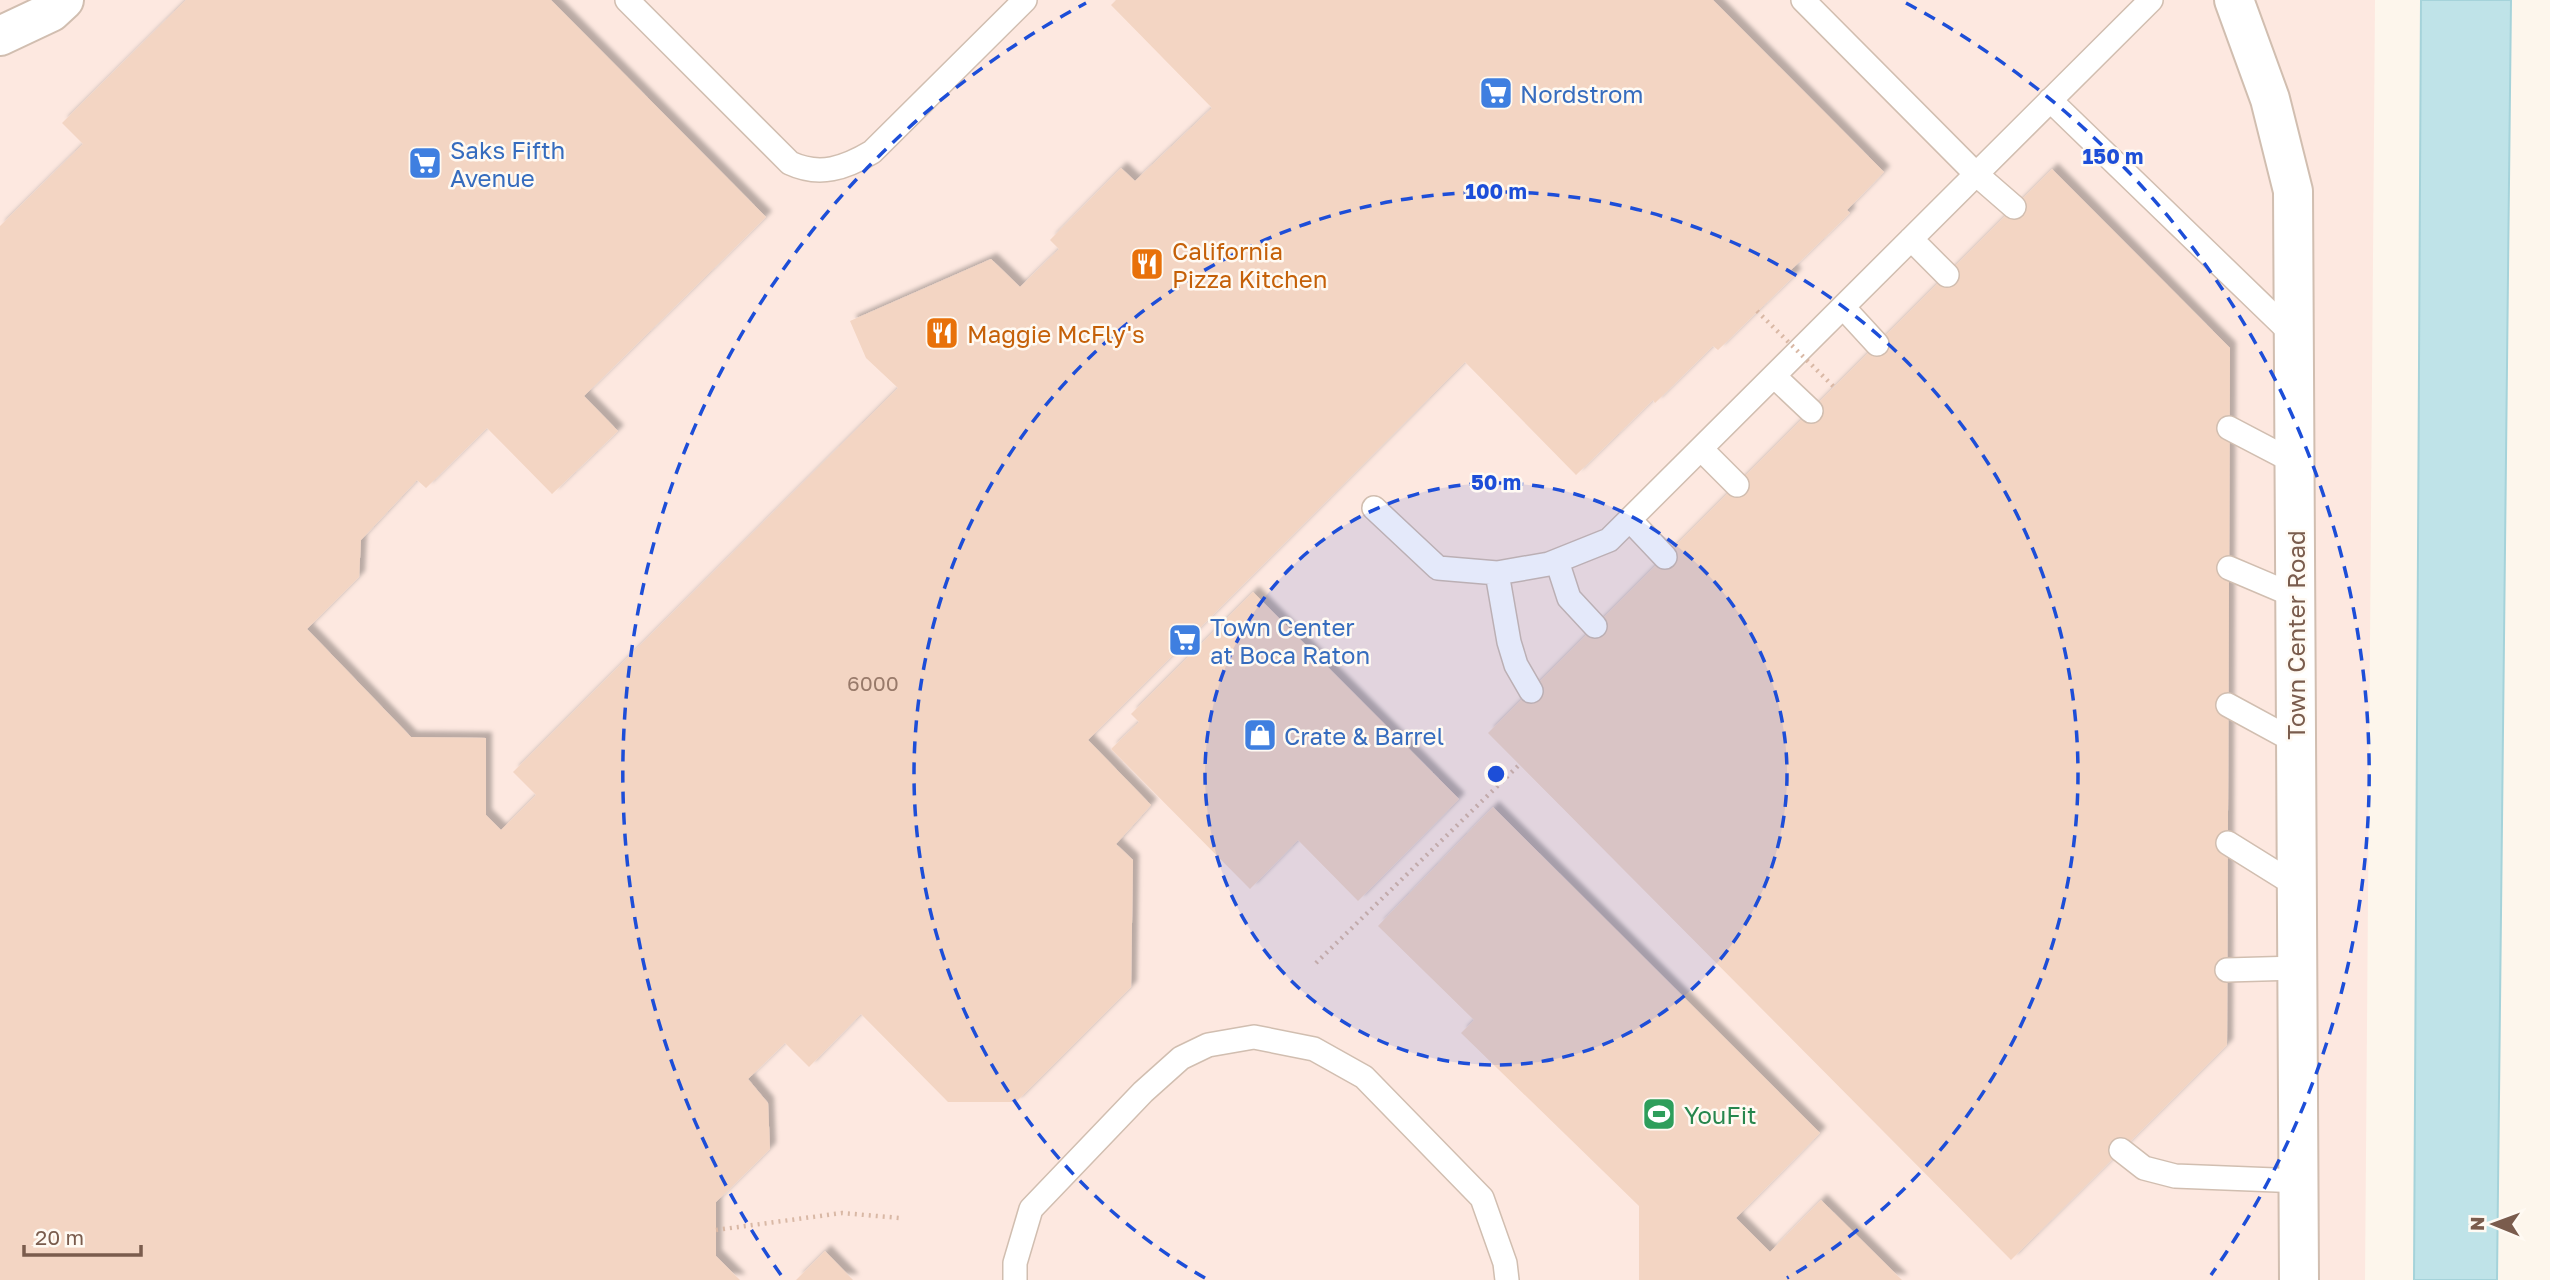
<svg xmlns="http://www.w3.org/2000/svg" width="2550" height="1280" font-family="'Golos Text',sans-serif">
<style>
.commercial{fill:#fde8e0}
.water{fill:#bfe3e8;stroke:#a5d3da;stroke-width:2}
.building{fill:#f3d5c3;filter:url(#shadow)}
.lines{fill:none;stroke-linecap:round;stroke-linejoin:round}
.service-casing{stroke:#d1beb0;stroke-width:26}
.minor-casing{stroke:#d1beb0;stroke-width:42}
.path{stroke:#d9b8a5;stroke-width:4.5;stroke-dasharray:2 5;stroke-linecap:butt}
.service{stroke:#fff;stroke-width:23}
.minor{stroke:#fff;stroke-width:38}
.path-bridge{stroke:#d9b8a5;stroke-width:4.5;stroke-dasharray:2 5;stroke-linecap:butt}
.ring{fill:none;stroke:#1d4ed8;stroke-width:3.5;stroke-dasharray:12 9}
.labels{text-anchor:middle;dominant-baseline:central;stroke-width:5;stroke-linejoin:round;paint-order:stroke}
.number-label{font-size:21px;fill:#987a6a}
.shop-label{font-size:24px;fill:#366cbe;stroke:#fffaf3;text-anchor:start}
.food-label{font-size:24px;fill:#c56008;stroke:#fffaf3;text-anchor:start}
.street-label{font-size:24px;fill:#7a5c4d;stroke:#fffaf3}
.leisure-label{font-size:24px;fill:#27864d;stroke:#fffaf3;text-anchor:start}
.centre{fill:#1d4ed8;stroke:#fffaf3;stroke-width:3.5}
.ring-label{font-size:21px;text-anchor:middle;font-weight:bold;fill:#1d4ed8;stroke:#fffaf3;stroke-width:5;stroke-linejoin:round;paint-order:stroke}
</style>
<defs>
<filter id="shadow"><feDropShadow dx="6" dy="-6" stdDeviation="2" flood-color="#0004"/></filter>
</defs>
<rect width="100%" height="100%" fill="#fdf6ec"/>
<path class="commercial" d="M0,0H2375L2365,1280H0Z"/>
<path class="water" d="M2421,0H2511L2497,1280H2414Z"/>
<path class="building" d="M186,0H551L766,217L584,396L618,431L552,494L487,428L426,488L417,480L361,540L359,577L307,629L411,737L486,738V815L501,830L536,795L513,772L898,388L866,358L850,321L991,259L1020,287L1059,249L1050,240L1121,168L1135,181L1212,108L1111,5L1116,0H1713L1884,172L1847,210L1850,213L1791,270L1796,274L1718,350L1713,346L1655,403L1653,400L1576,475L1465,362L1088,740L1151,805L1116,844L1133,860L1131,987L1016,1102H948L861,1014L809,1067L785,1043L748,1079L768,1103L770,1149L716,1202V1256L740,1280H0V226L83,144L62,123Z
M2052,169L2230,348L2227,1045L2011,1260L1488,733Z
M1253,592L1459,799L1358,901L1298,840L1250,889L1111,749L1139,722L1131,714Z
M1493,807L1820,1133L1736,1218L1770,1252L1821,1200L1902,1280H1639V1206L1461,1033L1474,1020L1378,926Z
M825,1251L853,1280H796Z"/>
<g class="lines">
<defs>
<path id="service" d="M627,0L790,163C820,177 845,168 872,152L1025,0
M1803,0L1976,174L2014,207
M2050,100L2293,335
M1911,239L1947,275
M1843,307L1877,344
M1774,376L1811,411
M2229,428L2294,462
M1701,449L1737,485
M1374,508L1438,568L1497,573L1549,564L1609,540L2151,0
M1630,520L1665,557
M1557,561L1569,598L1595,626
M2229,568L2295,596
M1497,573L1509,642L1516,665L1531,691
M2228,705L2296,742
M2228,843L2297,886
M2227,970L2297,968
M2121,1150L2144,1168L2175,1176L2299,1181
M1015,1280V1263L1031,1209L1143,1092L1181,1058L1208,1045L1254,1037L1314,1049L1364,1077L1482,1198L1505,1263L1507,1280"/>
<path id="minor" d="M2234,0L2270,99L2293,191L2299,1280
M0,36L51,12L64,0"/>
</defs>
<use href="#service" class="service-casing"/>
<use href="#minor" class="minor-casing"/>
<path class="path" d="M1316,963L1519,765
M716,1230L842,1213L900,1218"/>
<use href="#service" class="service"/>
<use href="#minor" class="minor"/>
<path class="path-bridge" d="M1757,311L1834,387"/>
</g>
<circle cx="1496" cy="774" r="291" fill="#1d4ed8" fill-opacity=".12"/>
<g class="ring">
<circle cx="1496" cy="774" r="291"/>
<path d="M1205 1278A582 582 0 1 1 1787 1278"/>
<path d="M781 1275A873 873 0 0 1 1086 3M1906 3A873 873 0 0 1 2211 1275"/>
</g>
<defs>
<symbol id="supermarket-square" viewBox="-11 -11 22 22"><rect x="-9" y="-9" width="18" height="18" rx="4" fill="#3f7fe0" stroke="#fffaf3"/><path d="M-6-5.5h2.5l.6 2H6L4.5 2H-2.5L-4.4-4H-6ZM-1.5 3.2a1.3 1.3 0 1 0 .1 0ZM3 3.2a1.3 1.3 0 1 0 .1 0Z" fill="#fff"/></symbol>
<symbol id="restaurant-square" viewBox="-11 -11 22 22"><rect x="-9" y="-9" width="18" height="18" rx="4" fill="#e8710a" stroke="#fffaf3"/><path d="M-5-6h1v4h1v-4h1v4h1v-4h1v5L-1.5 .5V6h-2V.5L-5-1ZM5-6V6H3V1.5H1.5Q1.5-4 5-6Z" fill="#fff"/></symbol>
<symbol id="shop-square" viewBox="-11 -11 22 22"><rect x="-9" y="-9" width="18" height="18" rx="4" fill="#3f7fe0" stroke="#fffaf3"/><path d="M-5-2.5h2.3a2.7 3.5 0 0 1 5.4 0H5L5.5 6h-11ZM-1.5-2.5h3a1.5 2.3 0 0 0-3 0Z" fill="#fff"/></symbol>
<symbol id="stadium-square" viewBox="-11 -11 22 22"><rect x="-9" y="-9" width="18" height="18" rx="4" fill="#2e9e5b" stroke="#fffaf3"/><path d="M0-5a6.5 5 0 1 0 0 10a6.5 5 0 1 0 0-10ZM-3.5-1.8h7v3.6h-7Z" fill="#fff"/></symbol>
</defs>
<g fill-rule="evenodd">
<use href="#supermarket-square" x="1477" y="74" width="38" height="38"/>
<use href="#supermarket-square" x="406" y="144" width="38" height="38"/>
<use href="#restaurant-square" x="1128" y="245" width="38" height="38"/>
<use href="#restaurant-square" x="923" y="314" width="38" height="38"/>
<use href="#supermarket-square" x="1166" y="621" width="38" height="38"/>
<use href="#shop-square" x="1241" y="716" width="38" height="38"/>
<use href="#stadium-square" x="1640" y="1095" width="38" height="38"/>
</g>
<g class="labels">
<g class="number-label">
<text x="873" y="683">6000</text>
</g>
<g class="shop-label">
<text x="1520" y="93">Nordstrom</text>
<text x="450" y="149">Saks Fifth<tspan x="450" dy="28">Avenue</tspan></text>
<text x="1210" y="626">Town Center<tspan x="1210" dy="28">at Boca Raton</tspan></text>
<text x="1284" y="735">Crate &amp; Barrel</text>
</g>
<g class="food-label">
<text x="1172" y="250">California<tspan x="1172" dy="28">Pizza Kitchen</tspan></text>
<text x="967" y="333">Maggie McFly's</text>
</g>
<g class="street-label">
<text transform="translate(2295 635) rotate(-90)">Town Center Road</text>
</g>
<g class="leisure-label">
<text x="1684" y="1114">YouFit</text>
</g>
</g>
<circle cx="1496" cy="774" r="10" class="centre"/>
<g class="ring-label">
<text x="2113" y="164">150 m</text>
<text x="1496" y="199">100 m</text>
<text x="1496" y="490">50 m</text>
</g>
<g transform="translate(2494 1224) rotate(271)" stroke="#fffaf3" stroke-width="5" paint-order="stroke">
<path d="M0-5L12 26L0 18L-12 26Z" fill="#7a5c4d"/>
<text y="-10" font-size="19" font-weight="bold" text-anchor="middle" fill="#7a5c4d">N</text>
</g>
<path d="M24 1245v10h117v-10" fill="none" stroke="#7a5c4d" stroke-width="3.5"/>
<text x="35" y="1245" font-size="21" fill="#7a5c4d" stroke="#fffaf3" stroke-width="5" paint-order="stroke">20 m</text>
</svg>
